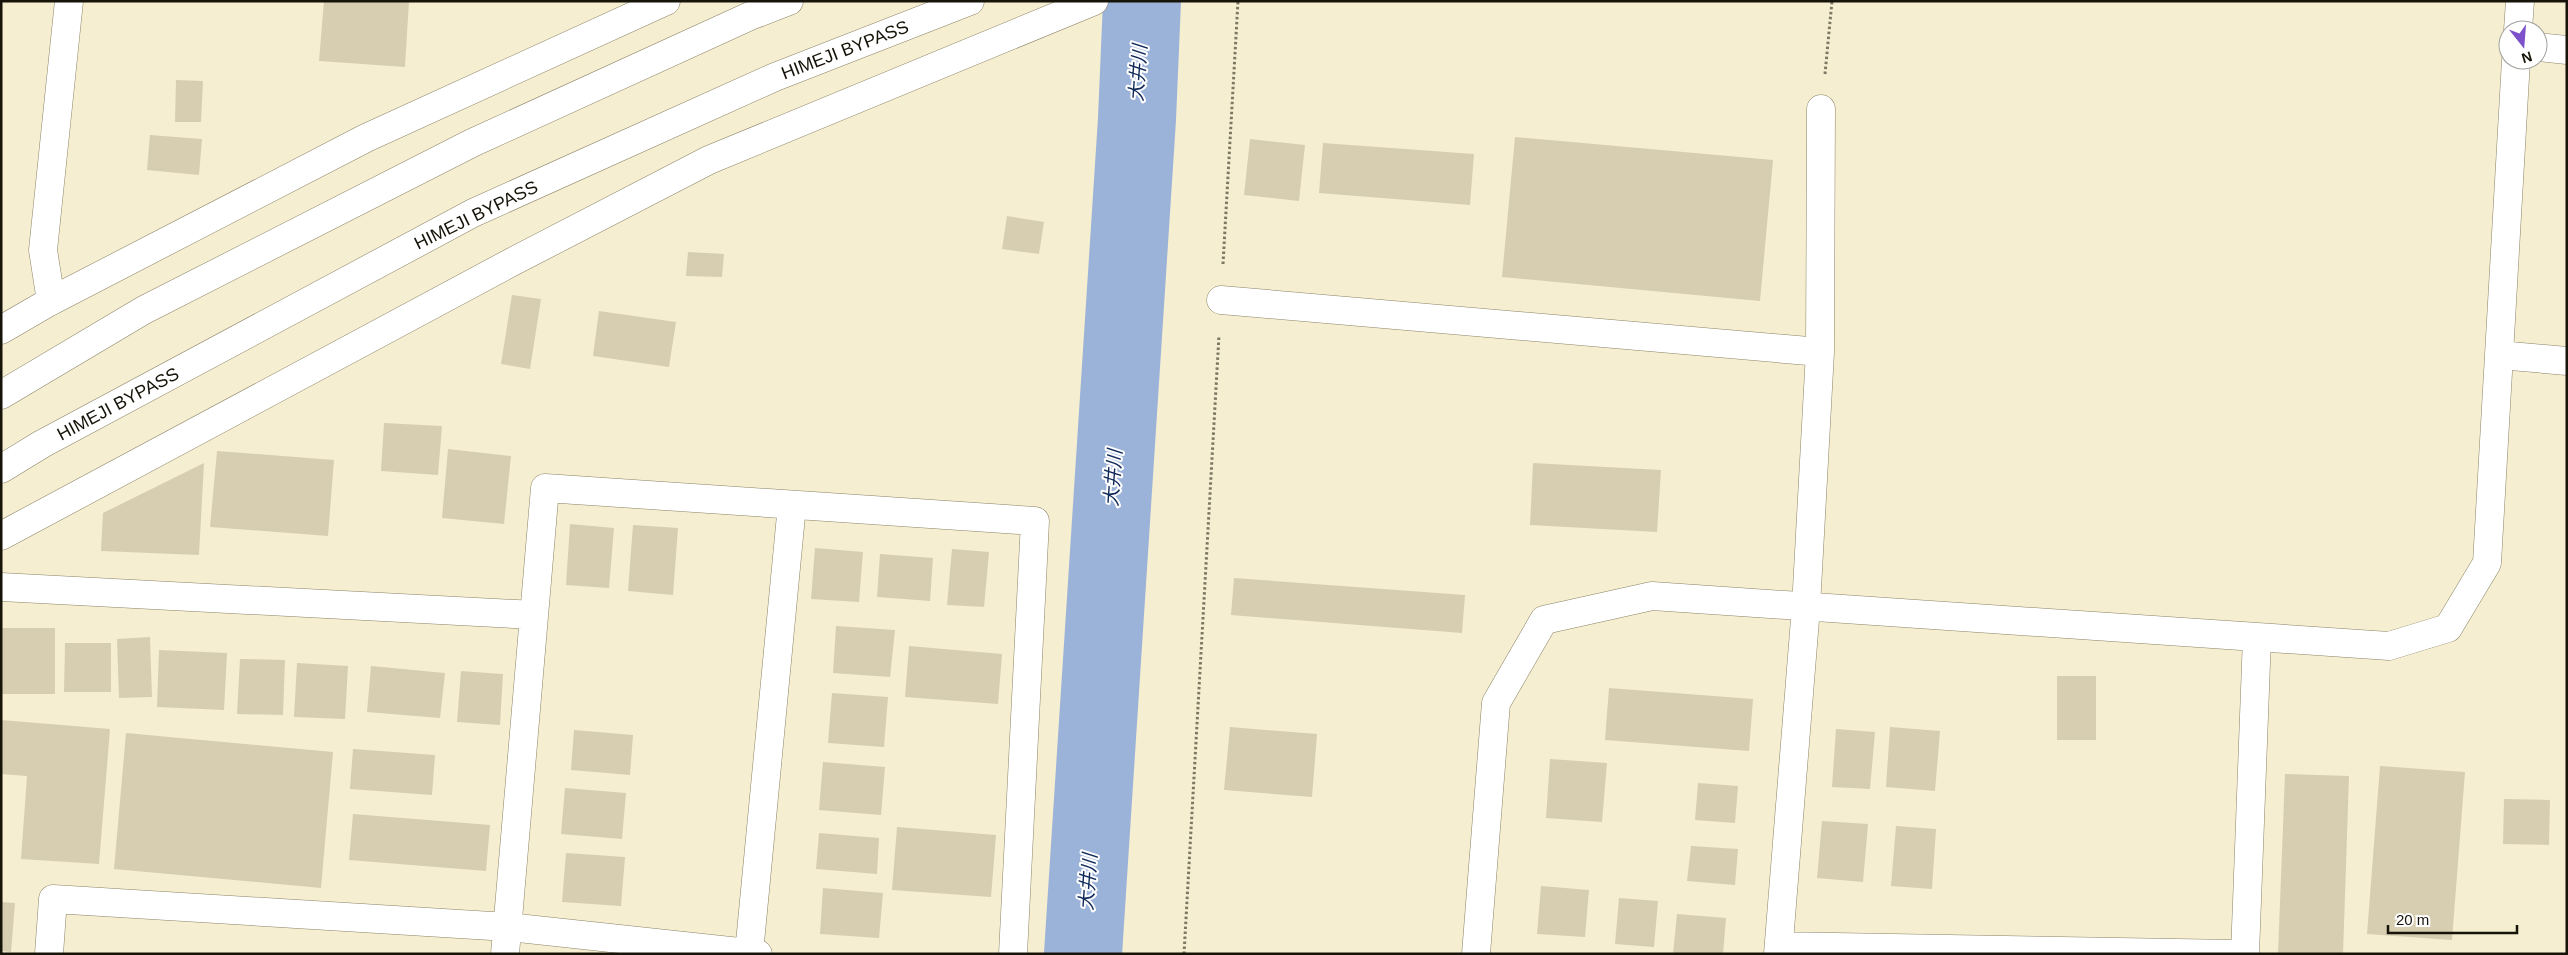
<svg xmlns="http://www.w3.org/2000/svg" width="2568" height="955" font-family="Helvetica,'Noto Sans JP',sans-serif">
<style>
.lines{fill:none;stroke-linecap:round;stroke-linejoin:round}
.river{stroke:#9cb3d9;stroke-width:78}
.building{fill:#d7ceb1}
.street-casing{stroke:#8b8367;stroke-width:29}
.secondary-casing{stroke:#8b8367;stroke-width:29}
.highway-casing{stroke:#8b8367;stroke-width:29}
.path{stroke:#7d7864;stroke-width:3;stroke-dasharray:2.5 2.5;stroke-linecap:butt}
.street{stroke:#fff;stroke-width:28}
.secondary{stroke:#fff;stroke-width:28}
.highway{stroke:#fff;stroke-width:28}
.labels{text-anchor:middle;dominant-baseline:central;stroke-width:4;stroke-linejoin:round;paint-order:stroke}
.street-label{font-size:18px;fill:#161308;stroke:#fff}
.water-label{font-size:19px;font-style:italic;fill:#102a59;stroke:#fff}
</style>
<rect width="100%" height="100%" fill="#f6eed0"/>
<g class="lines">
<path class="river" d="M1083,954L1137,119L1142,1"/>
</g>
<path class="building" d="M324,1H409L405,67L319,61Z
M176,80L203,81L201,122H175Z
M150,135L202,139L199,175L147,170Z
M1515,137L1773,160L1760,301L1502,277Z
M1250,139L1305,145L1299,201L1244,195Z
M1323,143L1474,154L1470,205L1319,193Z
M1007,216L1044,222L1039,254L1002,249Z
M688,252L724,254L722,277L686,276Z
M512,295L541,299L530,369L501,364Z
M599,311L676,322L669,367L593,356Z
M384,423L442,426L438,475L381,471Z
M448,449L511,456L504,524L442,518Z
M217,451L334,460L328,536L210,527Z
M204,463L199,555L101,551L103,513Z
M1533,463L1661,470L1657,532L1530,525Z
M570,524L614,528L609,588L566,585Z
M633,525L678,528L673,595L628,591Z
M815,548L863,552L859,602L811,599Z
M952,549L989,552L984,607L947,605Z
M880,554L933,558L930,601L877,597Z
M1234,578L1465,595L1462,633L1231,615Z
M836,626L895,630L890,677L833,673Z
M1,628H55V694H1Z
M150,637L152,697L119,698L117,639Z
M65,643H111V692H64Z
M909,646L1002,654L998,704L905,697Z
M159,650L227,653L224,710L157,707Z
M240,659L285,660L283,715L237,714Z
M297,663L348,666L345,719L294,717Z
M371,666L445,673L440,718L367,712Z
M461,671L503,674L500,725L457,722Z
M2057,676H2096V740H2057Z
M1609,688L1753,699L1749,751L1605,740Z
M832,693L888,697L884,747L828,743Z
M1,720L110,729L99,864L21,859L27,776L1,774Z
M1230,727L1317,734L1312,797L1224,790Z
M1890,727L1940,731L1935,791L1886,787Z
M1836,729L1875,732L1870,789L1832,787Z
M574,730L633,735L630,775L571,770Z
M126,733L333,752L321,888L114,869Z
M353,749L435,755L432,795L350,789Z
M1550,759L1607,763L1602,822L1546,818Z
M823,762L885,767L881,815L819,810Z
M2380,766L2465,772L2452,940L2367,934Z
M2285,774L2349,776L2343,954H2278Z
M1698,783L1738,786L1735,823L1695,820Z
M565,788L626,793L622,839L561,834Z
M2504,799L2550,800L2549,845L2503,844Z
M353,814L490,825L486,871L349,860Z
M1822,821L1868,824L1863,882L1817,878Z
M1896,826L1936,829L1932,889L1891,886Z
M897,827L996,835L991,897L892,890Z
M819,833L879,838L877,874L816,869Z
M1691,846L1738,849L1735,885L1687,881Z
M566,853L625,857L621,906L562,902Z
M1541,886L1589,890L1585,937L1537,934Z
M823,888L883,893L879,938L820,934Z
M1619,898L1658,901L1654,947L1615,944Z
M1,902L15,903L11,952L1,951Z
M1677,914L1726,918L1723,954H1673Z"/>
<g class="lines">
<defs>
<path id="street" d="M2518,30L2520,1
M2538,47L2567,50
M1221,300L1820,352L1806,607L1778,954
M51,301L43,250L69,1
M1820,352L1821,109
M2499,355L2567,361
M1,587L534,615
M1779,946L2235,954
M749,953L792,505
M49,954L53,899L508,927L758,954
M505,954L545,488L1035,521L1013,954
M1476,954L1496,703L1544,620L1652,596L2389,646L2448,628L2487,563L2516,60
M2245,954L2257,637"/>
<path id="secondary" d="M1,330L51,301L366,138L666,1
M1,536L512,262L709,160L1094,1"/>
<path id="highway" d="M1,395L144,310L472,143L750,16L789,1
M1,469L42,444L473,213L775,77L970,1"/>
</defs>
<use href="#street" class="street-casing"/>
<use href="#secondary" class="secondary-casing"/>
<use href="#highway" class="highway-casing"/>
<path class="path" d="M1825,74L1832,1
M1223,264L1238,1
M1184,954L1219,335"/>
<use href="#street" class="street"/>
<use href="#secondary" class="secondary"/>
<use href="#highway" class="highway"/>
</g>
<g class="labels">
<g class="street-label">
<text transform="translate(845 50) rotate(-21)">HIMEJI BYPASS</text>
<text transform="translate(476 215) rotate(-26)">HIMEJI BYPASS</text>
<text transform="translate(118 404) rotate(-28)">HIMEJI BYPASS</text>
</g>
<g class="water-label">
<text transform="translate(1138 73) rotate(-86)">大井川</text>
<text transform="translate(1113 478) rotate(-86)">大井川</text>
<text transform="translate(1088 882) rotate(-86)">大井川</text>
</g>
</g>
<rect width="2568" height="955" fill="none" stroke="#161308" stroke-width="5"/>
<g transform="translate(2523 45) rotate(163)"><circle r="24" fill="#ffffff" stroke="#a2a19c"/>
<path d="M0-4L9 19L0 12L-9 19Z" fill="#7c51ca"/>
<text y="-8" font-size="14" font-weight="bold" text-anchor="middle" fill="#161308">N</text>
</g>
<path d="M2388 925v8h129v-8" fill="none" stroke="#161308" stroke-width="2.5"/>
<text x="2396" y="925" font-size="15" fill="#161308" stroke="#ffffff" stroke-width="4" paint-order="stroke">20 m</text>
</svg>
